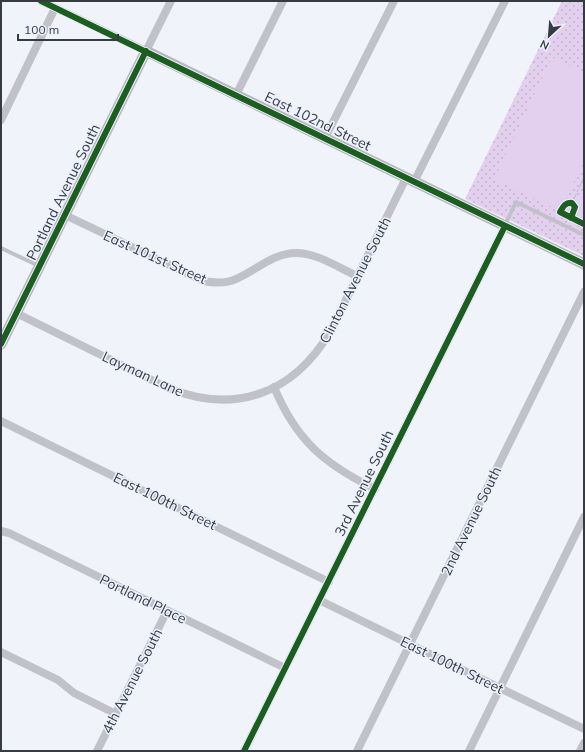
<svg xmlns="http://www.w3.org/2000/svg" width="585" height="752" font-family="Mulish,sans-serif">
<style>
.green{fill:url(#green-dots)}
.pitch{fill:#e3d0ef}
.lines{fill:none;stroke-linecap:round;stroke-linejoin:round}
.path{stroke:#bebec5;stroke-width:1;stroke-dasharray:4 2;stroke-linecap:butt}
.lane{stroke:#c1c1ca;stroke-width:4}
.street{stroke:#c1c1ca;stroke-width:8}
.secondary{stroke:#b8b8c2;stroke-width:11}
.cycleway-casing{stroke:#ecf2fd;stroke-width:8}
.cycleway{stroke:#1b5e20;stroke-width:6}
.labels{text-anchor:middle;dominant-baseline:central;stroke-width:3;stroke-linejoin:round;paint-order:stroke}
.street-label{font-size:14px;fill:#363a41;stroke:#ecf2fd}
</style>
<defs>
<pattern id="green-dots" width="8" height="8" patternUnits="userSpaceOnUse"><rect width="8" height="8" fill="#e3d0ef"/><path d="M2 2h.1M6 6h.1" fill="none" stroke="#c3b3ce" stroke-width="1.8" stroke-linecap="round"/></pattern>
</defs>
<rect width="100%" height="100%" fill="#f0f3f9"/>
<path class="green" d="M562,1H584V256L465,199Z"/>
<path class="pitch" d="M552,57L584,72V162L560,211L494,179Z
M584,188V218L572,212Z"/>
<g class="lines">
<path class="path" d="M572,203L584,177"/>
<path class="lane" d="M505,225L516,202L584,235
M1,248L39,266"/>
<path class="street" d="M41,1L146,51L171,1
M236,95L283,1
M1,120L55,8
M325,138L394,1
M414,182L505,1
M65,215L203,281C214,283 226,284 236,279C257,270 274,252 298,253C319,254 339,268 357,276
M16,313L168,388C235,415 293,394 330,332L406,178
M274,387C296,440 324,464 375,489
M1,421L329,582
M1,531L9,533L285,668
M319,600L584,729
M1,652L58,680L74,693L116,714
M97,751L167,611
M244,751L505,226
M357,751L584,292
M469,751L584,517
M580,751L584,743"/>
<path class="secondary" d="M1,344L146,51L584,264"/>
<defs>
<path id="cycleway" d="M41,1L584,264
M571,218L575,207L572,203C565,202 563,207 560,212L584,224
M1,344L146,51
M244,751L505,226"/>
</defs>
<use href="#cycleway" class="cycleway-casing"/>
<use href="#cycleway" class="cycleway"/>
</g>
<g class="labels">
<g class="street-label">
<text transform="translate(318 121) rotate(26)">East 102nd Street</text>
<text transform="translate(63 192) rotate(-64)">Portland Avenue South</text>
<text transform="translate(155 257) rotate(24)">East 101st Street</text>
<text transform="translate(355 280) rotate(-63)">Clinton Avenue South</text>
<text transform="translate(143 374) rotate(25)">Layman Lane</text>
<text transform="translate(364 483) rotate(-64)">3rd Avenue South</text>
<text transform="translate(165 501) rotate(26)">East 100th Street</text>
<text transform="translate(471 521) rotate(-64)">2nd Avenue South</text>
<text transform="translate(143 599) rotate(26)">Portland Place</text>
<text transform="translate(452 665) rotate(26)">East 100th Street</text>
<text transform="translate(132 681) rotate(-63)">4th Avenue South</text>
</g>
</g>
<rect width="585" height="752" fill="none" stroke="#363a41" stroke-width="4"/>
<g transform="translate(549 36) rotate(206)" stroke="#ecf2fd" stroke-width="3" paint-order="stroke">
<path d="M0-3L7 15L0 10L-7 15Z" fill="#363a41"/>
<text y="-6" font-size="11" font-weight="bold" text-anchor="middle" fill="#363a41">N</text>
</g>
<path d="M18 34v6h100v-6" fill="none" stroke="#363a41" stroke-width="2"/>
<text x="24" y="34" font-size="12" fill="#363a41" stroke="#ecf2fd" stroke-width="3" paint-order="stroke">100 m</text>
</svg>
